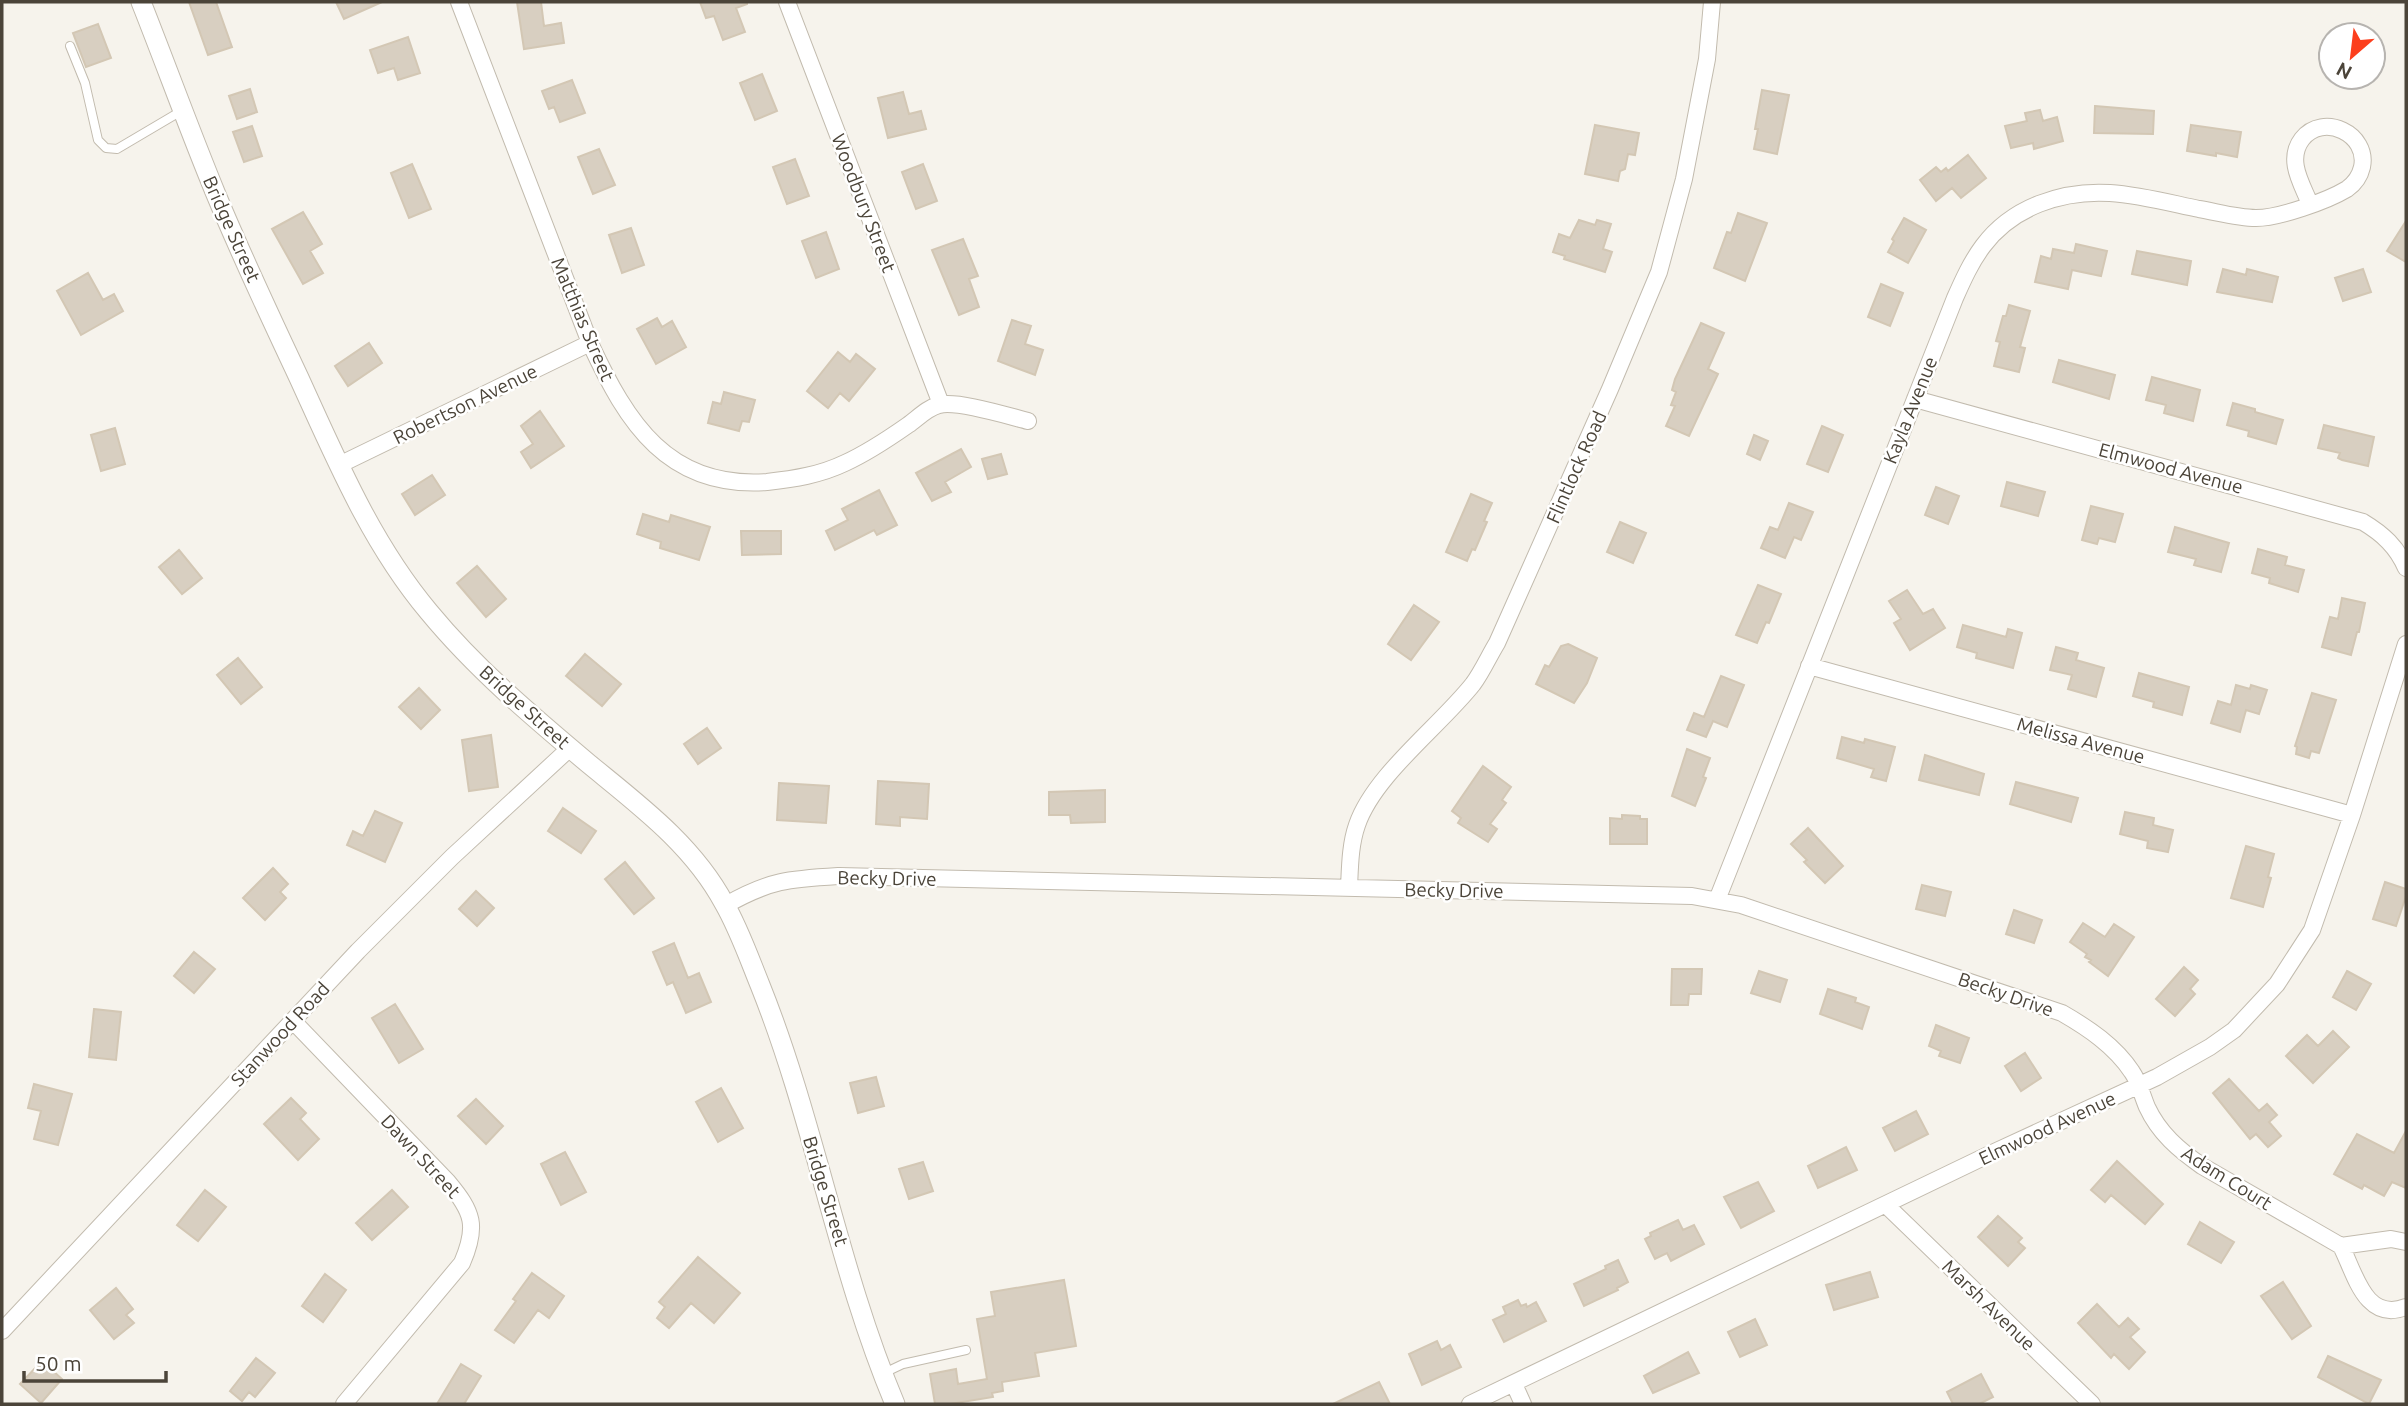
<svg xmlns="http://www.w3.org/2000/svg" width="2408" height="1406" font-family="Ubuntu,sans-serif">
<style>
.building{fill:#d8cfc1;stroke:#d3c7b4;stroke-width:2}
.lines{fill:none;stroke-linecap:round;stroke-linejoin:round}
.service-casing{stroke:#c2bbae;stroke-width:10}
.minor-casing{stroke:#c2bbae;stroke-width:18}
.tertiary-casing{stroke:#c2bbae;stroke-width:21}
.service{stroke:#fff;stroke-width:8}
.minor{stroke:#fff;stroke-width:16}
.tertiary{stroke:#fff;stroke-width:19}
.labels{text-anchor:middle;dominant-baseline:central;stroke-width:5;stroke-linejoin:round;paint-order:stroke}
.street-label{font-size:19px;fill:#4b4439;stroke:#fff}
</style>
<rect width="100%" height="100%" fill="#f6f3ec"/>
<path class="building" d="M189,2H216L232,47L208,55Z
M336,2H382L344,19Z
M517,2H541L544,26L561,23L564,43L524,49Z
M700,2H747V4L736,8L745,32L723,40L714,16L706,18Z
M98,24L111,58L86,67L73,33Z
M408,37L420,73L398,80L394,68L378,73L370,50Z
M762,74L777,111L755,120L740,83Z
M572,80L585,113L560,122L554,107L549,109L542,91Z
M250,89L257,112L237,119L229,96Z
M1762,90L1789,95L1777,154L1754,149L1758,129H1755Z
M903,92L909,114L921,111L926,129L888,138L878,98Z
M2095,106L2154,111L2153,134L2094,133Z
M2040,110L2043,121L2057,117L2063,141L2034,149L2033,143L2011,148L2005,126L2027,121L2025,113Z
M1595,125L1639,133L1635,155L1628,154L1625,169L1620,171L1618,181L1585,174Z
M2191,125L2241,132L2237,157L2216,153V156L2187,151Z
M252,126L262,156L244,162L233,132Z
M599,149L615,185L593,194L578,157Z
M1968,155L1986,178L1961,198L1952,188L1936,201L1920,180L1936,167L1941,172L1946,168L1948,171Z
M795,159L809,196L787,204L773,167Z
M412,164L431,209L409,218L391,173Z
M923,164L937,201L916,209L902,172Z
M303,212L322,244L310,251L323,273L303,284L272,229Z
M1738,213L1767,223L1745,281L1714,268L1727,232L1731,233Z
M1904,218L1926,230L1908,263L1888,252L1894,241L1892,239Z
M1579,220L1595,225L1597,220L1611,224L1603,249L1612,252L1605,272L1564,259L1565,256L1553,252L1559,234L1570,238Z
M2406,221V262L2387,251Z
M631,228L644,265L622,273L609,235Z
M826,232L839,269L816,278L802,241Z
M963,239L978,276L969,279L979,307L959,315L932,250Z
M2076,244L2107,251L2101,276L2072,270L2068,289L2035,282L2041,256L2051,259L2053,249L2074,253Z
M2137,251L2191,261L2187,285L2132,274Z
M2223,269L2246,275L2247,269L2278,277L2272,302L2217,292Z
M2363,269L2371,292L2343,301L2335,278Z
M88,273L103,300L114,294L123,311L81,335L57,291Z
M1881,284L1903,293L1890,326L1868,317Z
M2009,305L2030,311L2020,347L2025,348L2019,372L1994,366L2000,342L1996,341L2003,316H2006Z
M657,318L662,327L672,321L686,347L656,364L637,329Z
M1012,320L1031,326L1025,344L1043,350L1035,375L998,361Z
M1701,323L1724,333L1708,369L1718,374L1689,436L1666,426L1675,406L1671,405L1676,392L1672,390L1675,379Z
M369,343L382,363L348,386L335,366Z
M838,352L850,362L856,354L875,369L849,401L840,393L828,408L807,391Z
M2059,360L2115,375L2109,399L2053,382Z
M2152,377L2200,390L2193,421L2164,413L2166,405L2146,400Z
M724,392L755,400L749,422L742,421L739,431L708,423L713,402L721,404Z
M2233,403L2255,409V412L2283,420L2276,444L2248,436L2249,431L2227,425Z
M540,411L564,446L531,468L521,452L533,444L521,426Z
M2324,425L2374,437L2368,466L2342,460L2338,458L2340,453L2318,448Z
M1822,426L1843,435L1828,472L1807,464Z
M115,428L125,464L101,471L91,435Z
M1754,435L1768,441L1760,460L1747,454Z
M961,449L971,467L945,482L951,492L932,501L916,473Z
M1001,454L1007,474L988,479L982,459Z
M432,475L445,495L415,515L402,494Z
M2007,482L2045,492L2038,516L2001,506Z
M1936,487L1959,496L1948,524L1925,515Z
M879,490L897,525L877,535L874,530L835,550L826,531L848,520L842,509Z
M1471,494L1492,503L1484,521L1487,522L1475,550L1472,549L1467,561L1446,552Z
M1789,503L1813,512L1801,540L1794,537L1785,558L1761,548L1770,527L1778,530Z
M2091,506L2123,514L2115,542L2099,538L2097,544L2082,540Z
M643,514L669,522L671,515L710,527L699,560L660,548L661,542L637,534Z
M1620,522L1646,533L1633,563L1607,552Z
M2175,527L2229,543L2221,572L2194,565L2196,559L2168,552Z
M741,531H781V554L742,555Z
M2258,549L2287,557L2285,565L2304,570L2298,592L2269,583L2270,578L2252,573Z
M179,550L202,578L182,594L159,567Z
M477,566L506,599L486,617L457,583Z
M1758,585L1781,594L1769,623L1766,622L1757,643L1736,635Z
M1907,590L1923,614L1933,609L1945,628L1910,650L1894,623L1901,619L1889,601Z
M2342,598L2365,603L2359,632H2357L2351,655L2322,647L2330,617L2338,619Z
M1414,605L1439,622L1411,660L1388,644Z
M1963,625L2006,637L2008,629L2022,633L2013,668L1976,658L1977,653L1957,647Z
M1568,644L1597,658L1587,683L1574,703L1536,684L1545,665L1549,667L1561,646Z
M2056,647L2078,653L2076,660L2104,668L2096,697L2068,689L2072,675L2050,670Z
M585,654L621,684L602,706L566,676Z
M238,658L262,687L241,704L217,675Z
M2139,673L2189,687L2182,715L2153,707L2154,702L2133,696Z
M1721,676L1744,685L1727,727L1713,721L1706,737L1687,730L1694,713L1704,717Z
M2236,685L2250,689L2251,685L2267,690L2259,714L2246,710L2240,732L2211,723L2218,701L2231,705Z
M419,688L440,710L421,729L399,707Z
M2312,693L2336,700L2319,753L2311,751L2309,758L2296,754L2297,747L2295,746Z
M707,728L721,748L698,764L684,744Z
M491,735L498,787L469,791L462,740Z
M1842,737L1864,743L1865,739L1895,747L1886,781L1871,777L1874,769L1837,758Z
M1687,749L1710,758L1703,777L1706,778L1695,806L1672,796Z
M1925,755L1984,774L1979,795L1919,780Z
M1483,766L1511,787L1502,800L1506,803L1490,824L1497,829L1488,842L1458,823L1461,818L1452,811Z
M878,781L929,784L927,819L900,817V826L876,824Z
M2016,782L2078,798L2071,822L2010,804Z
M779,783L829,786L826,823L777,820Z
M1105,790V822L1071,823L1070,815H1049V792Z
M563,808L596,831L581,853L548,831Z
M375,811L402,823L385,862L347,845L353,831L363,836Z
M2125,812L2154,818L2153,825L2173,830L2168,852L2147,848L2148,841L2120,834Z
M1622,815L1640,816V819H1647V844H1610V818L1622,819Z
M1808,828L1843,866L1825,883L1804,862L1807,860L1791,844Z
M2246,846L2274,854L2268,877L2271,878L2263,907L2231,898Z
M625,862L654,898L634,914L605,879Z
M273,868L288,884L280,892L286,898L265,920L243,898Z
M2385,882L2406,889V896L2396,926L2373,919Z
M1922,885L1951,892L1945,916L1916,909Z
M476,891L494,908L477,926L459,909Z
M2014,910L2042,920L2034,943L2006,934Z
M2083,923L2105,937L2114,924L2134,937L2108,976L2089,962L2091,960L2085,957L2087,954L2070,942Z
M674,943L688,978L699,973L711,1002L686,1013L673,982L667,985L653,952Z
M194,952L215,969L194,993L174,976Z
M2184,967L2198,980L2190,989L2195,994L2175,1016L2156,999Z
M1672,969H1702L1701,994H1689L1688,1005H1671Z
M1759,971L1787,980L1780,1002L1751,993Z
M2347,971L2371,984L2356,1010L2333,997Z
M1828,989L1856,998L1855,1002L1869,1007L1862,1029L1820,1014Z
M395,1004L423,1049L399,1063L372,1018Z
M94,1009L121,1012L116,1060L89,1057Z
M1936,1025L1969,1038L1960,1063L1939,1056L1941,1051L1929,1046Z
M2333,1031L2349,1047L2313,1083L2286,1056L2307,1035L2318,1046Z
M2025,1053L2041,1078L2021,1091L2005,1066Z
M876,1077L884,1106L858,1113L850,1083Z
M2229,1079L2259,1111L2267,1104L2277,1115L2269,1122L2281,1136L2268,1147L2256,1134L2250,1139L2213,1093Z
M34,1084L72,1094L58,1145L34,1139L41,1111L28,1108Z
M721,1088L743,1128L718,1142L696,1102Z
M291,1098L306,1113L300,1119L319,1139L298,1160L264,1124Z
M476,1099L503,1126L486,1144L458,1116Z
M1916,1111L1928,1134L1895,1151L1883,1128Z
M2406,1131V1188L2392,1182L2384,1196L2364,1185L2362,1189L2334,1174L2357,1134L2394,1153Z
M1846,1147L1857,1170L1818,1188L1808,1166Z
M565,1152L586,1192L561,1205L541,1164Z
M2117,1161L2163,1204L2145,1224L2111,1195L2105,1202L2091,1190Z
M923,1162L933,1191L909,1199L899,1169Z
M1758,1182L1774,1211L1741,1228L1724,1197Z
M205,1190L226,1207L198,1241L177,1225Z
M392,1190L408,1207L372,1240L356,1223Z
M1998,1216L2022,1238L2018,1242L2025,1248L2008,1266L1978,1237Z
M1678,1220L1683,1230L1694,1225L1704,1244L1671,1261L1667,1253L1655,1259L1645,1239L1651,1236L1650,1233Z
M2200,1222L2234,1242L2221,1263L2188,1244Z
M698,1257L740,1293L714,1323L691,1303L669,1328L657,1318L665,1307L659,1302Z
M1618,1260L1628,1282L1617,1288L1618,1290L1584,1306L1574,1284L1606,1269L1605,1266Z
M1870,1272L1878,1297L1834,1310L1826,1285Z
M532,1273L564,1296L549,1318L538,1310L514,1343L495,1330L516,1301L513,1299Z
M325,1274L346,1290L323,1322L302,1306Z
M1064,1280L1076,1346L1035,1353L1039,1376L1002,1382L1003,1391L992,1393L993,1397L950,1404H935L930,1374L956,1369L958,1384L987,1379L977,1319L995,1316L991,1292Z
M2283,1282L2311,1326L2292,1339L2261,1296Z
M116,1288L133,1309L126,1315L134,1323L114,1339L90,1310Z
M1518,1300L1521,1306L1526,1304L1527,1307L1536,1302L1546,1321L1504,1342L1493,1320L1506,1314L1503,1307Z
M2097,1304L2119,1327L2128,1318L2139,1329L2130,1337L2145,1352L2129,1369L2114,1354L2111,1358L2078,1323Z
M1755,1319L1767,1345L1740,1357L1728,1332Z
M1437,1341L1441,1350L1450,1345L1461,1367L1422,1385L1409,1354Z
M1688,1352L1699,1373L1653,1393L1644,1376Z
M2328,1356L2381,1380L2369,1404L2318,1377Z
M256,1358L275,1373L255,1397L249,1392L242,1401L230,1391Z
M42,1361L62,1379L41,1403L20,1384Z
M461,1364L481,1376L464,1404H437Z
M1981,1374L1993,1397L1979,1404H1953L1947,1392Z
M1379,1382L1390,1404H1333Z"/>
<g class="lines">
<defs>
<path id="service" d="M70,46L85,83L98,140L106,148L117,149L183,110
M884,1373L903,1364L966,1350"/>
<path id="minor" d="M459,2L590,343C627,423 668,489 767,482C794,479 820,475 845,463C867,453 888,439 908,425C918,418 927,408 939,405C957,400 1008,416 1028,421
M787,2L941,404
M1915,399L2363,522C2383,534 2397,547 2406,568
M339,465L590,343
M1809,666L2352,815
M1349,888C1350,867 1350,845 1357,825C1374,775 1440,726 1473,684C1482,672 1489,656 1497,643L1610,389L1659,272L1684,179L1707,59L1712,2
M1717,900L1955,298C1963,280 1971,262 1983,246C2012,207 2062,190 2110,193C2140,195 2170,203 2199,209C2217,212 2237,218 2256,218C2279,218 2327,201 2347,189C2354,184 2360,176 2362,167C2369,134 2323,112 2302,139C2286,160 2302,184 2310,204
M726,905C770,880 789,879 839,876L1692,896L1741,905L2062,1013C2088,1028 2115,1046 2132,1072C2139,1082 2142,1095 2147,1107C2159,1133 2179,1150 2202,1166L2341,1246
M293,1021L448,1182C473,1212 478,1226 462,1263L344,1404
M1886,1205L2092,1404
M2406,1242L2391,1239L2341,1246C2355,1273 2365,1323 2406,1307
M2,1331L358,951L452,857L570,748
M1514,1384L1523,1404
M1470,1404L1990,1154L2157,1077L2210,1047L2234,1030L2277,984L2312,930L2352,815L2406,644"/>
<path id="tertiary" d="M141,2C166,65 189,129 215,192C241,255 270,316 299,378C336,459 371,543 429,612C476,669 533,717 589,764C639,805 693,845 724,903C739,929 749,958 760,985C815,1122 838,1269 895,1404"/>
</defs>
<use href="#service" class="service-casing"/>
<use href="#minor" class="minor-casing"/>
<use href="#tertiary" class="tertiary-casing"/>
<use href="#service" class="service"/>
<use href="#minor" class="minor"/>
<use href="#tertiary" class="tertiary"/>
</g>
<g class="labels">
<g class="street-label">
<text transform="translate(864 203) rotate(69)">Woodbury Street</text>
<text transform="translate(232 229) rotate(66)">Bridge Street</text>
<text transform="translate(583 319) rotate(67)">Matthias Street</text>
<text transform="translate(465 404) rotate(-26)">Robertson Avenue</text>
<text transform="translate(1910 410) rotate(-68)">Kayla Avenue</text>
<text transform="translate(1576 467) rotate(-66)">Flintlock Road</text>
<text transform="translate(2171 468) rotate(15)">Elmwood Avenue</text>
<text transform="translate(525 707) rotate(42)">Bridge Street</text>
<text transform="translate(2081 740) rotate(15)">Melissa Avenue</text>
<text transform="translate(887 878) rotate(1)">Becky Drive</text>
<text transform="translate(1454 890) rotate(1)">Becky Drive</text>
<text transform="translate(2006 994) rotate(19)">Becky Drive</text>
<text transform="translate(280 1034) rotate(-47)">Stanwood Road</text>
<text transform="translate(2047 1128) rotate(-25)">Elmwood Avenue</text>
<text transform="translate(421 1156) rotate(47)">Dawn Street</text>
<text transform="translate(2227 1178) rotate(32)">Adam Court</text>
<text transform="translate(826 1191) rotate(73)">Bridge Street</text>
<text transform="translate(1989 1305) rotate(44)">Marsh Avenue</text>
</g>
</g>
<rect width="2408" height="1406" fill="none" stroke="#4b4439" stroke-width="7"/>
<g transform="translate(2352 56) rotate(208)"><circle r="33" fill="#ffffff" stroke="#b7b4b0" stroke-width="2"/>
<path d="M0-5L12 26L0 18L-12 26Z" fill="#fc3f1d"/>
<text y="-10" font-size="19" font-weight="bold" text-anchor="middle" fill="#4b4439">N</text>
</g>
<path d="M24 1371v10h142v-10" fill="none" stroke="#4b4439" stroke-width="3.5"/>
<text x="35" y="1371" font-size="21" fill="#4b4439" stroke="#ffffff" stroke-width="5" paint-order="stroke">50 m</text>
</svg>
